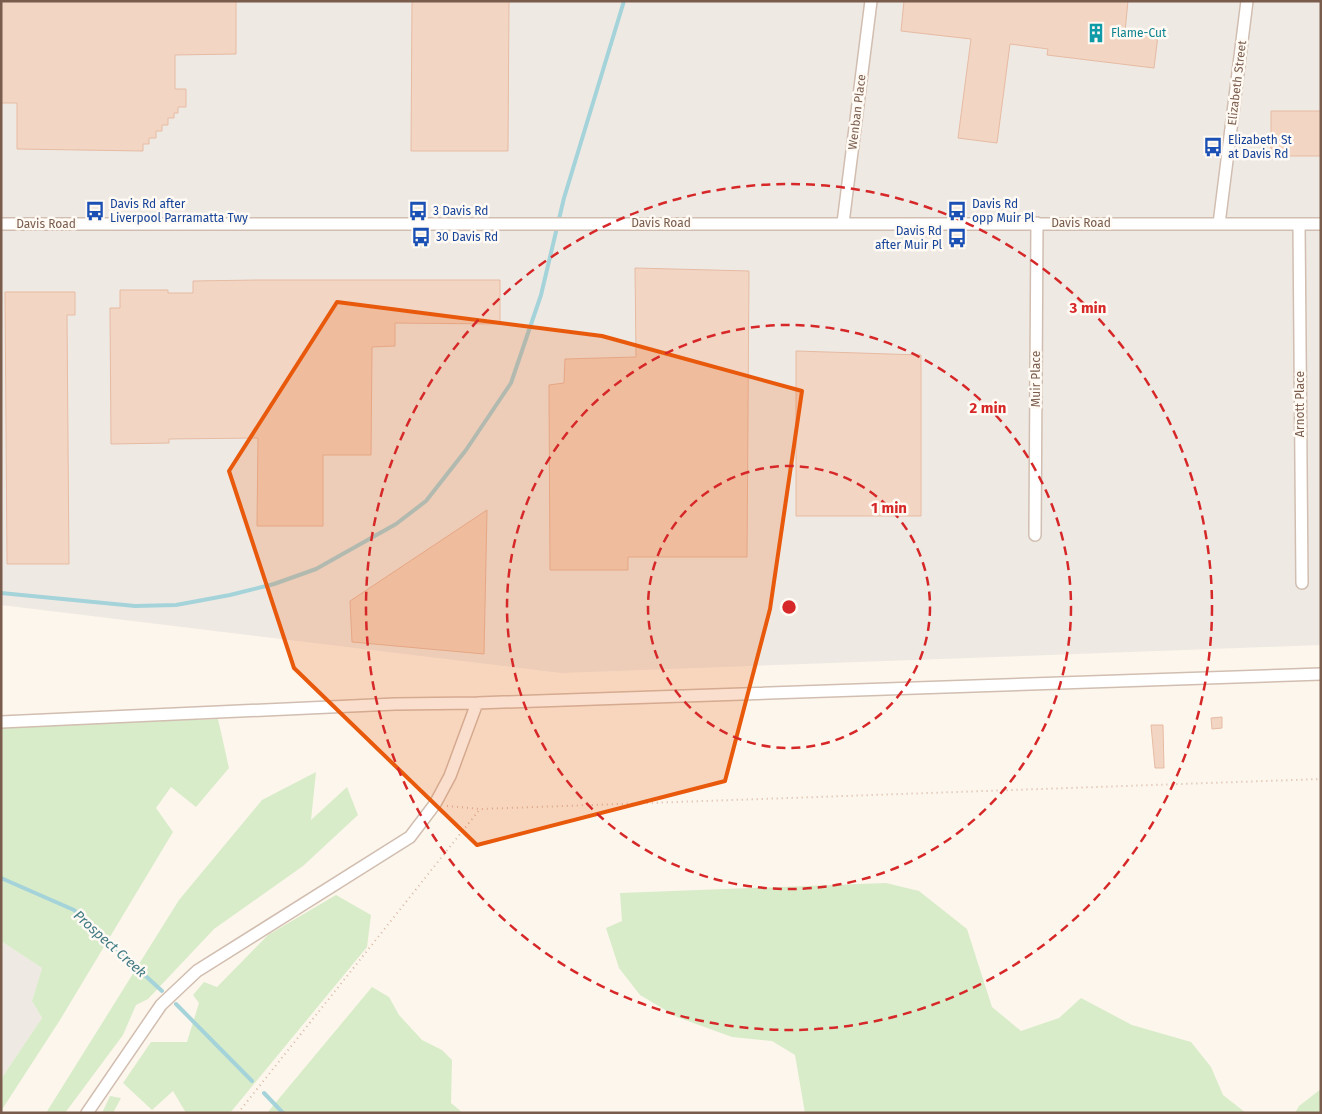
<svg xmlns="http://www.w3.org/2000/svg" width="1322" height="1114" font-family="'Fira Sans',sans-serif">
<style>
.industrial{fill:#efe9e4}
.green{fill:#d8ecc9}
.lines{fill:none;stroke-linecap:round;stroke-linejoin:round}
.stream{stroke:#a5d3da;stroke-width:4}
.building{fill:#f3d5c3;stroke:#e6bba3}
.minor-casing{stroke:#d1beb0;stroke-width:14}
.path{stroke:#d9b8a5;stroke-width:2;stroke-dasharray:1 4;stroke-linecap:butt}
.minor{stroke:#fff;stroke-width:11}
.marked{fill:#e8590c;fill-opacity:0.2;stroke:#e8590c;stroke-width:4;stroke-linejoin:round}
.ring{fill:none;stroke:#d62828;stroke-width:2.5;stroke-dasharray:9 6}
.labels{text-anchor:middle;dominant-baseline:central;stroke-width:5;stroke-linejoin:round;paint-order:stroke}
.culture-label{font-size:12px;fill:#0d838f;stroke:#fffaf3;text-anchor:start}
.street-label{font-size:12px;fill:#7a5c4d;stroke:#fffaf3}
.transit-label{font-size:12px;fill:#164399;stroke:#fffaf3;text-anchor:start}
.water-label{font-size:14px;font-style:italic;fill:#437c86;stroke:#fffaf3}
.centre{fill:#d62828;stroke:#fffaf3;stroke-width:2.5}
.ring-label{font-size:15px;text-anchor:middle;font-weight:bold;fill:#d62828;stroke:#fffaf3;stroke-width:5;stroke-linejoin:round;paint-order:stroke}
</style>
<rect width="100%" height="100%" fill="#fdf6ec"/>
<path class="industrial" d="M1,1H1321V645L561,673L1,605Z
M1,941L42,968L32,1001L42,1018L1,1079Z"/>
<path class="green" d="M218,719L229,768L196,807L171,787L156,808L173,832L60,1020L1,1111V1079L42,1018L32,1001L42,968L1,941V727Z
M316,772L311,820L347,787L358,815L303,866L214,929L148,999L136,1005L123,1035L65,1113H46L179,900L262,800Z
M886,883L919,891L967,929L992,1007L1021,1031L1059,1018L1081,998L1132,1025L1191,1042L1211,1067L1223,1095L1246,1113H805L795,1055L772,1041L732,1037L677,1017L640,995L619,968L606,928L622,921L620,893Z
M336,895L371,915L367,947L230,1113H186L173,1091L152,1110L123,1083L151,1042H187L199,1003L193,995L204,982L217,987L268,935Z
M372,987L389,997L399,1015L422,1040L442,1050L452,1060L451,1103L463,1113H267Z
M1321,1089V1113H1295L1299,1106Z
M110,1096L121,1098L113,1113H102Z"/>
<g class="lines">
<path class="stream" d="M1,593L135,606L176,605L230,595L274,584L316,569L396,524L426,501L466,450L511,383L541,295L564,198L624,1
M1,878L74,910L162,991
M176,1004L252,1081
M264,1093L283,1113"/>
</g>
<path class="building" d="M1,1H236V54L175,55V89H186V107H178V113H174V118H168V125H162V131H156V138H149V144H143V151L17,149V103H1Z
M412,1H509L508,151H411Z
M904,1H1128L1125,31L1158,35L1154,68L1047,55L1048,49L1010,44L997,143L958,138L971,39L901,31Z
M1271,111H1321V156H1271Z
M635,268L749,271L747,557H628V570H550L549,385L564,383L565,359L636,357Z
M258,280H500V324L395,323V346L372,347L371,455H323V526H257L258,438L169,439V443L111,444L110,308H120V290H168V293H193V281Z
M5,292H75V315H67L69,564H7Z
M796,351L921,355V516H796Z
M487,510L484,654L352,642L350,601Z
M1222,717V728L1212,729L1211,718Z
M1151,725H1163L1164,768H1155Z"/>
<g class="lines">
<defs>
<path id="minor" d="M843,223L871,1
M1,224H1321
M1219,224L1247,1
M1299,224L1302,583
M1035,535L1037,223
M1,722L395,704L477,703L1321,674
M87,1113L161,1005L197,971L410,837L435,804L450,776L477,703"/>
</defs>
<use href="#minor" class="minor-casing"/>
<path class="path" d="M447,806L480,809L1321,779
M238,1113L480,809"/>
<use href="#minor" class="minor"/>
</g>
<path class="marked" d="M337,302L602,336L802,391L770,609L725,781L477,845L294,668L229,471Z"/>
<g class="ring">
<circle cx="789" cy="607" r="141"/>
<circle cx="789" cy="607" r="282"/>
<circle cx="789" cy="607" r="423"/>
</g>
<defs>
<symbol id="building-bare" viewBox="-9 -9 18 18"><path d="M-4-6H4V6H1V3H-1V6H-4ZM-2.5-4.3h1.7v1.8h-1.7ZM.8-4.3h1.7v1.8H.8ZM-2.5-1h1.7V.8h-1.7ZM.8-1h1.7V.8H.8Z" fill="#0f9aa8" stroke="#fffaf3" stroke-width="2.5" paint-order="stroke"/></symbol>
<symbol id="bus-bare" viewBox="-9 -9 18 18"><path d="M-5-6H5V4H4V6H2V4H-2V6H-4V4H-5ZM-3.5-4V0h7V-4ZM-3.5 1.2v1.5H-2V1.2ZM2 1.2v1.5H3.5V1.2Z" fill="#1a4fb4" stroke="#fffaf3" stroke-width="2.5" paint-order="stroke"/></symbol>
</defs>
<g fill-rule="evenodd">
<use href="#building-bare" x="1082" y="19" width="28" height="28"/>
<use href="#bus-bare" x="1199" y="133" width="28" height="28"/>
<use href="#bus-bare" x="81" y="197" width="28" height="28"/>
<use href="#bus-bare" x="404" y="197" width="28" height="28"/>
<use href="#bus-bare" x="943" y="197" width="28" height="28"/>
<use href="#bus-bare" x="407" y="223" width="28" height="28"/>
<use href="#bus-bare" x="943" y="224" width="28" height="28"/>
</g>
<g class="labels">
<g class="culture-label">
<text x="1111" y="33">Flame-Cut</text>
</g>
<g class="street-label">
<text transform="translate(1237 83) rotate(-83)">Elizabeth Street</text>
<text transform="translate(857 112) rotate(-83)">Wenban Place</text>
<text x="661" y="223">Davis Road</text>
<text x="1081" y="223">Davis Road</text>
<text x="46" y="224">Davis Road</text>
<text transform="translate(1036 379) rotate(-90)">Muir Place</text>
<text transform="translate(1300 404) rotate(-90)">Arnott Place</text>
</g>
<g class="transit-label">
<text x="1228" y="140">Elizabeth St<tspan x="1228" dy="14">at Davis Rd</tspan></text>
<text x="110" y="204">Davis Rd after<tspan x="110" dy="14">Liverpool Parramatta Twy</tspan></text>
<text x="972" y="204">Davis Rd<tspan x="972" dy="14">opp Muir Pl</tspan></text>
<text x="433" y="211">3 Davis Rd</text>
<text x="942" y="231" text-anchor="end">Davis Rd<tspan x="942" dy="14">after Muir Pl</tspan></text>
<text x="436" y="237">30 Davis Rd</text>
</g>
<g class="water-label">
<text transform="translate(110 944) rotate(42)">Prospect Creek</text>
</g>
</g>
<circle cx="789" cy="607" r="8" class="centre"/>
<g class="ring-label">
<text x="1088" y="313">3 min</text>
<text x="988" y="413">2 min</text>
<text x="889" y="513">1 min</text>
</g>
<rect width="1322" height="1114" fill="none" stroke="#7a5c4d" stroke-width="5"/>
</svg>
